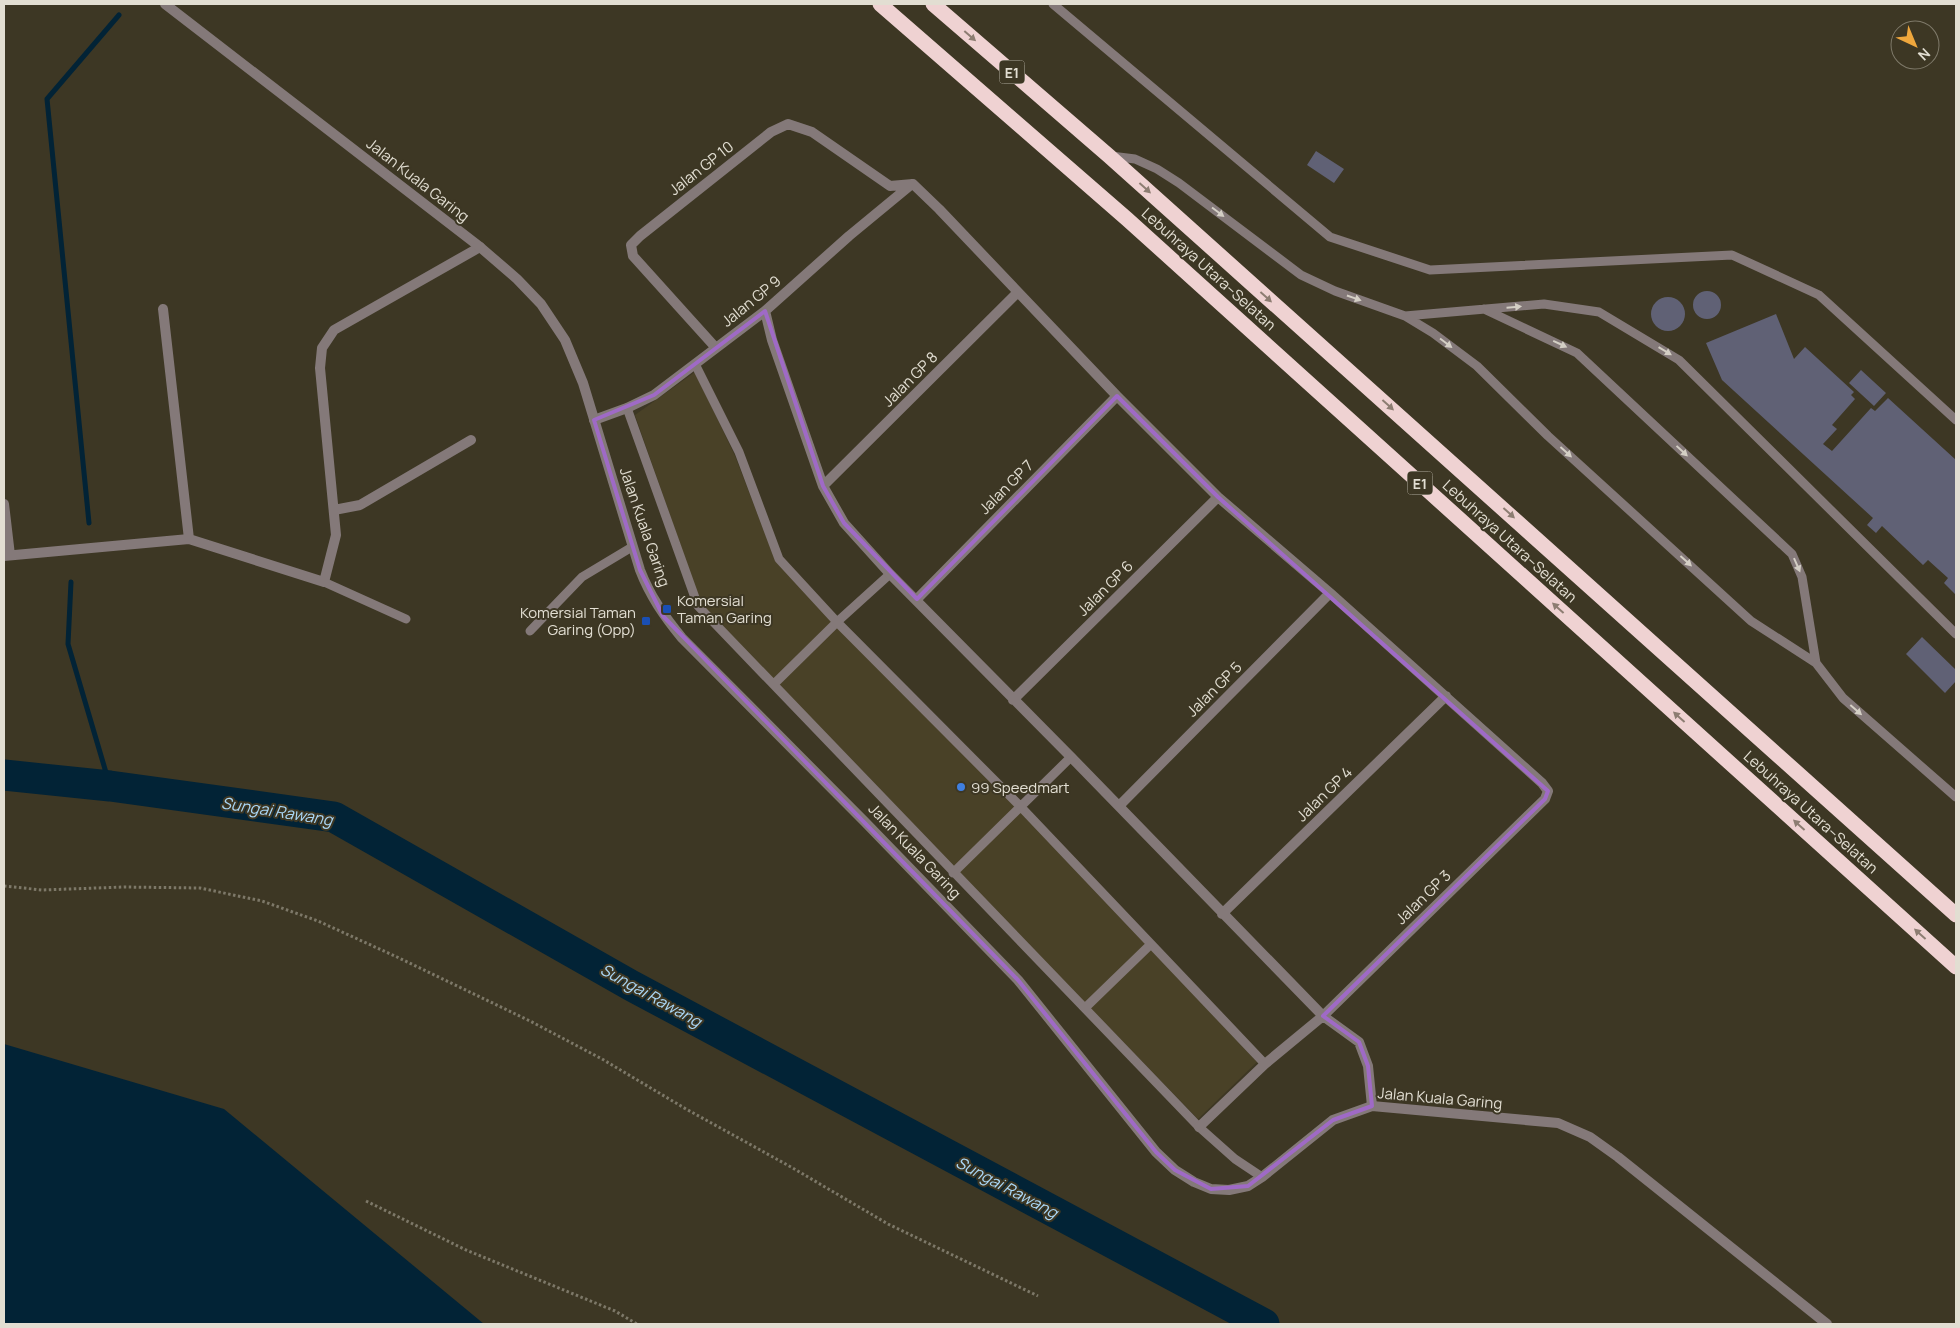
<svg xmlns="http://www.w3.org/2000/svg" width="1960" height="1328" font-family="Manrope,sans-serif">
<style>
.built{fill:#494127}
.water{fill:#022336}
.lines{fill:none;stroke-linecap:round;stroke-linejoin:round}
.stream{stroke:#022336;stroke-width:5}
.river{stroke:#022336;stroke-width:31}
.building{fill:#606175}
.path{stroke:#7d7868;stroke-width:3;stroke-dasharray:2.5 2.5;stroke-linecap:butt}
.service{stroke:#847979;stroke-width:9}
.minor{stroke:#847979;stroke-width:10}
.tertiary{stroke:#847979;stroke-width:10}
.motorway{stroke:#efd2d2;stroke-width:15}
.oneway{fill:#8d7d72}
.oneway2{fill:#d4cfc5}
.marked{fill:none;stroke:#9f6ac6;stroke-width:4;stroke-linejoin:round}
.transit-dot{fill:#1a4fb4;stroke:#3d3724;stroke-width:2}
.shop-dot{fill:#3f7fe0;stroke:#3d3724;stroke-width:2}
.labels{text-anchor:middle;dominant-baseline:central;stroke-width:4;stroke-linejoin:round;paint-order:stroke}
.shield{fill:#3d3724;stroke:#b0ac9e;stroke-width:1}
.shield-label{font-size:14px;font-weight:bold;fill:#e2ded2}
.street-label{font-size:15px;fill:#e2ded2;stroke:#3d3724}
.poi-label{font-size:15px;fill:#e2ded2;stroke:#3d3724;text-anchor:start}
.water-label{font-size:16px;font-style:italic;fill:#aad7f6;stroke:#3d3724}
</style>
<rect width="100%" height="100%" fill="#3d3724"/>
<path class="built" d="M695,372L735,456L776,562L1026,817L1257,1062L1198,1119L917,830L701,604L635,415Z"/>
<path class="water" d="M4,1044L224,1109L484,1324H4Z"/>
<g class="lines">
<path class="stream" d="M89,523L47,99L119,15
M71,582L68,644L110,786"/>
<path class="river" d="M4,775L110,786L334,817L632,986L1264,1324"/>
</g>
<path class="building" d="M1316,151L1344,169L1334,183L1307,165Z
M1693 305a14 14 0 1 1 28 0a14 14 0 1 1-28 0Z
M1651 314a17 17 0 1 1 34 0a17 17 0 1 1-34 0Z
M1776,314L1794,359L1805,347L1854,392L1851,395L1855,399L1832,425L1837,429L1823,444L1832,451L1871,408L1875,411L1888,398L1956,460V595L1944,583L1948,578L1928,560L1923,565L1882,526L1876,533L1867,525L1873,518L1722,380L1706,343Z
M1861,370L1886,393L1874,406L1849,383Z
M1922,637L1956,670V681L1945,693L1906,654Z"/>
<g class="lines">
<path class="path" d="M4,886L42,890L124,887L200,888L262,901L318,921L397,957L530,1021L602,1059L686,1109L791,1167L888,1224L1038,1296
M366,1201L466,1250L615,1311L637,1324"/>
<path class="service" d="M1053,4L1330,237L1430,270L1732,255L1819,295L1956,420
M1111,156L1135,159L1157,169L1179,183L1301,275L1335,291L1405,316L1544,304L1599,312L1679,360L1956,634
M1484,309L1577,353L1792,554L1802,577L1816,663L1843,698L1956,797
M1405,316L1433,333L1477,366L1548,436L1751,621L1816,663
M695,364L739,452L779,559L837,622L1020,806L1265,1064
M627,408L698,606L1199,1127L1235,1159L1262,1177
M324,582L406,619
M530,631L582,577L632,547
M774,684L837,622L890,574
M953,873L1071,757
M1085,1008L1150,945"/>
<path class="minor" d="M913,184L939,209L1117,396L1218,497L1330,593L1542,783L1548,791L1545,799L1323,1016L1265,1064L1199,1127
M163,309L189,539L324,582L336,535L320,368L322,348L334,330L480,247
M765,311L772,340L823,486L844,523L890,574L1071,757L1323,1016L1359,1042L1368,1066L1372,1106
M716,348L633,256L631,245L640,236L771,132L788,124L812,132L890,186L913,184
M594,420L627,408L654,395L765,311L849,236L912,184
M823,486L1017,293
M4,504L10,555
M334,510L360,505L471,440
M4,556L189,539
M917,599L1117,396
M1013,700L1218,497
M1119,806L1330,593
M1222,914L1446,696"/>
<path class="tertiary" d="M165,4L480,247L517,279L541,304L565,340L583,383L640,570C650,596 664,616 682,638L865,822L1018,980L1156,1152L1175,1170L1194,1182L1211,1189L1229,1190L1248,1186L1262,1177L1333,1120L1372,1106L1558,1123L1590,1137L1618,1157L1827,1324"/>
<path class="motorway" d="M880,4L1127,219L1956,967
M933,4L1109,156L1956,915"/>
</g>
<defs><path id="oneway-solid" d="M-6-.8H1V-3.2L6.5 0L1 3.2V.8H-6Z" transform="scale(1.25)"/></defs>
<g class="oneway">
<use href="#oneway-solid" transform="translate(970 36) rotate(41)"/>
<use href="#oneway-solid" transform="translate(1145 188) rotate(42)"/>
<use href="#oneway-solid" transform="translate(1266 297) rotate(42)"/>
<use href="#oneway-solid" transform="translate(1388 405) rotate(42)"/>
<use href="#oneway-solid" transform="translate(1509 513) rotate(42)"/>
<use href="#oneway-solid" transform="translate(1558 608) rotate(-138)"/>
<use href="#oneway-solid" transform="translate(1679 717) rotate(-138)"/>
<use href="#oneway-solid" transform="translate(1799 825) rotate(-138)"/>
<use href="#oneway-solid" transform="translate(1920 934) rotate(-138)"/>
</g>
<g class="oneway2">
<use href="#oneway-solid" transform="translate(1218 212) rotate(37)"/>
<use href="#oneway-solid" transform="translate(1354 298) rotate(19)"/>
<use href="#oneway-solid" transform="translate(1514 307) rotate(-5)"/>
<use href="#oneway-solid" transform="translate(1446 343) rotate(37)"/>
<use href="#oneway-solid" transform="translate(1560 344) rotate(25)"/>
<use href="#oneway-solid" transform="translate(1665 351) rotate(31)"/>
<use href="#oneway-solid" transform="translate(1682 451) rotate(43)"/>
<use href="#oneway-solid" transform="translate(1566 452) rotate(42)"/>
<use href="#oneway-solid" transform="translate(1686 561) rotate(42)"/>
<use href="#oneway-solid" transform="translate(1797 565) rotate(66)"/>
<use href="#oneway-solid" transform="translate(1856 710) rotate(41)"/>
</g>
<path class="marked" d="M765,311L823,486L844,523L917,599L1117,396L1218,497L1548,791L1545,799L1323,1016L1359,1042L1368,1066L1372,1106L1333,1120L1248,1186L1211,1189L1175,1170L1156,1152L1018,980L663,616L640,570L594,420L654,395Z"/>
<g class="transit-dot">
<rect x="662" y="604" width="10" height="10" rx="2.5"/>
<rect x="641" y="616" width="10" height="10" rx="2.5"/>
</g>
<circle class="shop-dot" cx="961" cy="787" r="5"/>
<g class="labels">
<g class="shield">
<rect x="999.5" y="60.5" width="25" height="23" rx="4"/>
<rect x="1407.5" y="471.5" width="25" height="23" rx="4"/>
</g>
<g class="shield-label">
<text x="1012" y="72">E1</text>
<text x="1420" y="483">E1</text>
</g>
<g class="street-label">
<text transform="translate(701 168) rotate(-38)">Jalan GP 10</text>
<text transform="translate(418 180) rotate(38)">Jalan Kuala Garing</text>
<text transform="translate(1209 269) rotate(42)">Lebuhraya Utara–Selatan</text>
<text transform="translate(751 301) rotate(-39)">Jalan GP 9</text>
<text transform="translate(910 379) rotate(-45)">Jalan GP 8</text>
<text transform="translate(1006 487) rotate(-45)">Jalan GP 7</text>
<text transform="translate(645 527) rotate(71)">Jalan Kuala Garing</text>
<text transform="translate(1510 541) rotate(42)">Lebuhraya Utara–Selatan</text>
<text transform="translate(1105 588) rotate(-45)">Jalan GP 6</text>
<text transform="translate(1214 689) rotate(-45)">Jalan GP 5</text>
<text transform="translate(1324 794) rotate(-44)">Jalan GP 4</text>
<text transform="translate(1811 812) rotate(42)">Lebuhraya Utara–Selatan</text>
<text transform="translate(915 851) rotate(46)">Jalan Kuala Garing</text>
<text transform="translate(1423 897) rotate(-44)">Jalan GP 3</text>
<text transform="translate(1440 1098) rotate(5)">Jalan Kuala Garing</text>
</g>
<g class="poi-label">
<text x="677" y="600">Komersial<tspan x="677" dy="17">Taman Garing</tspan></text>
<text x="636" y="612" text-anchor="end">Komersial Taman<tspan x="636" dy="17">Garing (Opp)</tspan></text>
<text x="971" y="787">99 Speedmart</text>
</g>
<g class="water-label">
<text transform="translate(277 811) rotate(9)">Sungai Rawang</text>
<text transform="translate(651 995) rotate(29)">Sungai Rawang</text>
<text transform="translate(1007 1187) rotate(28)">Sungai Rawang</text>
</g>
</g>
<rect width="1960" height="1328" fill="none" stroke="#e2ded2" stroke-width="10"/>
<g transform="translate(1915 45) rotate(136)"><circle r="24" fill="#3d3724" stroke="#7f7a6a"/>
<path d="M0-4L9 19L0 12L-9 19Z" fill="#efa73d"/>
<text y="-8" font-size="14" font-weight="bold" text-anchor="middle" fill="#e2ded2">N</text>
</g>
</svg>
